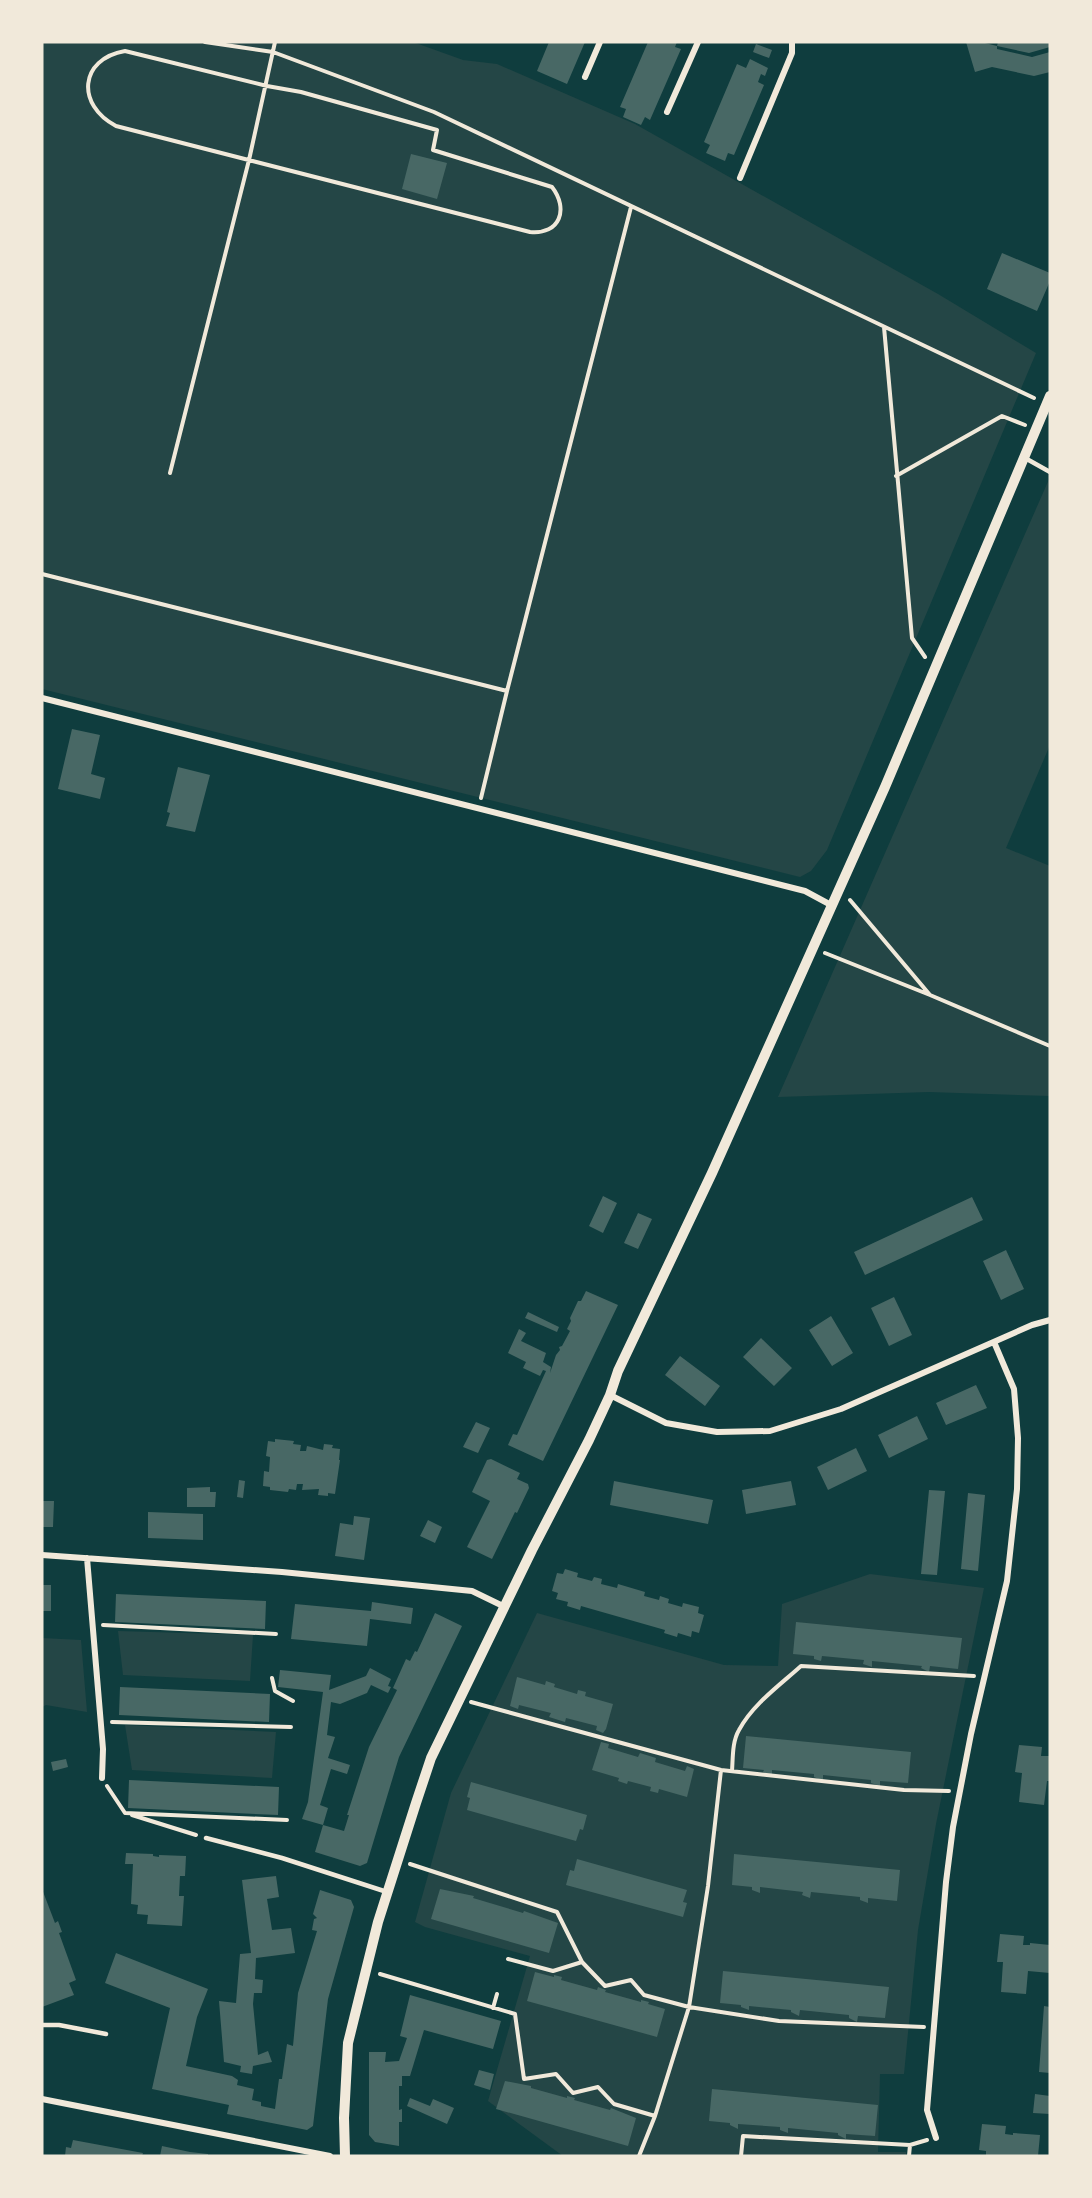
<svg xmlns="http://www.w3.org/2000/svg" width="1092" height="2198" font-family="'Public Sans',sans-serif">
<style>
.green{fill:#244646}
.building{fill:#486865}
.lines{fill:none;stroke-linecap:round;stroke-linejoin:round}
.path{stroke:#f1e9da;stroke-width:4}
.service{stroke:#f1e9da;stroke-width:4.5}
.minor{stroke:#f1e9da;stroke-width:6}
.tertiary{stroke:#f1e9da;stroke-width:10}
</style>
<rect width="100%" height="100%" fill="#0f3d3e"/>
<path class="green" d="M42,42H413L463,60L497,64L635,124L938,294L1036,353L827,850L811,871L800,877L42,689Z
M1050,477V745L1006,848L1050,866V1096L929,1092L778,1097Z
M870,1574L984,1588L936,1824L918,1930L904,2074H880L878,2152H906V2156H563L488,2101L530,1956L425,1927L415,1922L451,1793L537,1613L724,1665L778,1666L782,1604Z
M118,1631L253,1635L250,1681L123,1675Z
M42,1638L81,1640L87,1712L46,1705L42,1707Z
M125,1725L276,1732L272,1778L132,1770Z"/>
<path class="building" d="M549,42H585L567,84L537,71Z
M648,42H677L675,47L681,49L650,120L645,117L641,125L623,117L626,109L620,107Z
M966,42H981L997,46L998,42H1050V47L1029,53L997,46V49L1032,57L1050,52V72L1034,76L992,67L975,72Z
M756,44L772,50L769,58L753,52Z
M750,59L768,68L765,76L761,74L758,82L764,85L734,155L728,153L725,161L706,153L710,145L704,142L737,64L746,68Z
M411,154L447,163L437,199L402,189Z
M1002,253L1050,273V281L1037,311L987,289Z
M72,729L100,735L91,774L105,778L100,799L58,789Z
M178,767L210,775L195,832L166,826L170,813L167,812Z
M603,1196L617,1203L603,1233L589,1226Z
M972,1197L983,1220L865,1275L854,1252Z
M638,1213L652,1219L638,1249L624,1243Z
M1006,1250L1024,1289L1001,1300L983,1261Z
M586,1291L618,1305L543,1461L508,1445L513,1434L517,1435L546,1371L543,1370L540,1376L523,1368L526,1362L508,1353L519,1329L526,1333L521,1341L546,1353L543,1362L551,1367L550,1373L556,1355L560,1350L559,1347L562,1346L570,1331L567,1329L571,1321L570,1318L578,1301H581Z
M894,1297L912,1335L889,1346L871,1308Z
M528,1312L559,1327L557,1332L525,1318Z
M831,1316L853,1353L832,1366L809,1330Z
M761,1338L792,1368L774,1386L743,1357Z
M680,1356L720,1386L705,1406L665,1375Z
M976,1385L987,1408L946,1425L936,1403Z
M917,1416L928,1439L889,1458L878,1435Z
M476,1422L490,1428L478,1453L463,1447Z
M275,1439L294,1441L293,1444L301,1445L300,1451H306L307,1446L323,1450L324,1444L333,1445L332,1448L340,1449L339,1460H340L335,1494L328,1493V1496L318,1495L319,1489L302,1490L303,1484H297L296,1490L289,1489L288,1492L270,1490V1487L263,1486L264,1471L269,1472L270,1457L266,1456L268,1441L275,1442Z
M856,1448L867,1471L828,1490L817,1467Z
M491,1459L520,1473L517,1479L528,1484L529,1488L517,1513L515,1512L492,1559L467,1547L490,1501L472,1492L487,1460Z
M239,1480L245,1481L243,1498L237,1497Z
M614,1481L713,1500L708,1524L610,1505Z
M791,1481L796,1505L746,1514L742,1490Z
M210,1487V1492H216L215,1507H187V1488Z
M929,1490L945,1491L937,1575L921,1574Z
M968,1493L985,1495L978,1571L961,1569Z
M42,1501H54L53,1527H42Z
M148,1512L203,1514V1540L148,1538Z
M354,1516L370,1518L364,1560L335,1556L340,1523L353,1525Z
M428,1520L442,1527L435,1543L420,1536Z
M565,1569L578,1573L577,1577L592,1581L594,1577L602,1579L601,1584L617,1588L618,1584L645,1592L644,1596L659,1600L660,1596L669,1599L668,1603L682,1607L683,1603L699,1607L698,1613L704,1615L699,1633L692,1631L691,1637L678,1633L677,1637L664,1633L665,1630L581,1606L580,1610L567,1606L568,1602L556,1599L558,1593L552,1591L557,1573L563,1574Z
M42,1585H51V1611H42Z
M116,1594L266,1601L265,1629L115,1622Z
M372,1602L413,1608L411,1624L370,1619L367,1646L291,1639L295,1604L371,1611Z
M435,1613L462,1626L399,1757L367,1863L360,1866L315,1852L323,1825L302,1819L308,1802L323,1692L278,1687L280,1670L331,1675L329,1690L366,1676L370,1668L391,1679L388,1686L391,1687L388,1693L371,1685L367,1693L340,1704L331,1702L327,1735L335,1737L328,1758L350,1765L347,1774L331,1769L320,1805L328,1808L323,1825L344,1831L349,1815H347L369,1747L397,1690L393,1688L406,1659L410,1661L415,1651L417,1652Z
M796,1622L962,1638L958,1669L930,1666L929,1672L921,1668L922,1666L872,1661V1667L863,1664L864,1660L822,1656L821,1661L814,1659V1656L793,1654Z
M517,1677L545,1685L546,1681L555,1684L554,1687L577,1694L578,1690L586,1692L585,1696L613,1704L606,1729L603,1733L596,1730L597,1726L566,1718L565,1722L549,1717L551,1713L519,1705L518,1709L510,1706Z
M120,1687L270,1694L269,1722L119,1715Z
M746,1736L911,1752L908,1783L880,1781V1786L871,1783V1780L823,1775V1781L814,1777V1774L772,1770V1775L763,1772L764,1770L743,1768Z
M601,1742L609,1744L608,1748L638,1757L640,1753L656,1758L655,1762L685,1771L687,1766L694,1769L687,1797L659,1789L658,1793L650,1791L651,1787L628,1781L627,1784L618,1781L619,1778L592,1770Z
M1019,1745L1042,1747L1041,1756H1050V1781H1047L1044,1805L1019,1802L1022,1773L1015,1772Z
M66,1759L68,1767L53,1771L51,1762Z
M129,1780L279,1787L278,1815L128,1808Z
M471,1782L587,1815L583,1830L580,1829L576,1841L467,1810L470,1798L467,1797Z
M126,1853L153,1854V1856L159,1857V1855L186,1856L185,1876H180L179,1896H184L182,1926L147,1924L148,1915L137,1914L138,1905L131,1904L133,1864H125Z
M734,1854L900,1870L897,1901L868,1898V1903L860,1900V1897L811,1892L810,1898L802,1895L803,1892L760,1887V1893L752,1890V1887L732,1885Z
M577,1859L687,1890L683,1902L687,1903L683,1917L566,1885L570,1870L574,1871Z
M276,1876L279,1897L267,1899L272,1930L291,1928L295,1953L256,1958L255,1979L263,1980L262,1993H254L253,2004L258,2055L268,2051L272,2062L253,2066L252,2074L240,2072L241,2066L224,2062L219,2001L236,2003L240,1954L251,1953L242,1880Z
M42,1889L55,1923L58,1921L62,1932L59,1933L76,1980L69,1983L74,1995L42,2007Z
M440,1889L474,1896L473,1898L523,1913L524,1911L558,1923L549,1953L431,1919Z
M320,1890L351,1900L354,1907L328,1999L313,2126L307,2130L227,2114L229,2105L152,2089L170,2008L105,1983L116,1953L208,1989L197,2017L186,2066L232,2076L238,2080L237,2085L254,2089L252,2100L261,2102V2106L275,2109L279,2079H282L287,2044L293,2046L298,1993L317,1931L312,1930L314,1919L317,1918L313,1914Z
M1000,1934L1024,1936L1023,1945H1030V1943L1050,1945V1973L1028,1971L1026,1994L1001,1992L1003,1962H997Z
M723,1971L889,1987L885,2018L858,2016L857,2022L849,2018V2015L800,2010L799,2016L791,2012V2010L749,2006V2010L741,2007V2005L720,2003Z
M535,1972L554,1977V1975L562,1977L561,1980L597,1990L598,1987L606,1990L605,1992L641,2002V2000L649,2002L648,2004L665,2009L657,2037L527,2001Z
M410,1995L501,2021L493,2049L424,2030L410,2076H402V2086H399V2110L402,2109V2122H399V2146L375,2142L369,2135V2052H386L385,2062L399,2061L407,2038L400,2036Z
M1044,2006L1050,2007V2073L1039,2072Z
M479,2070L494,2074L490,2090L474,2085Z
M505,2081L531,2086V2088L567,2098V2096L575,2098L574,2100L610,2110L611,2108L636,2118L628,2146L496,2109Z
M712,2089L878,2105L875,2136L846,2134V2139L838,2135V2133L788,2128V2133L780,2130V2127L738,2124V2129L730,2125V2123L709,2121Z
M1035,2094L1050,2096V2114L1033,2113Z
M410,2098L430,2106L433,2099L454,2108L447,2124L407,2106Z
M982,2124L1006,2126L1005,2134L1013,2135V2133L1040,2135L1038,2156H986V2151L979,2150Z
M73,2140L143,2153L142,2156H65L66,2147L71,2148Z
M162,2146L190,2152L208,2154V2156H160Z"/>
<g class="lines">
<path class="path" d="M205,42L273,52L434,112L1034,398
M125,51L267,86L301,92L437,130L433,150L552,187C569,209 560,235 530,232L116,126C76,105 79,59 125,51Z
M884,327L912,638L925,657
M170,473L249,160L275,42
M896,476L1002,416L1025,425
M42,574L507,691L631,207
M481,798L507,691
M850,900L930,995L1050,1046
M825,953L930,995
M103,1625L276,1634
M272,1678L275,1691L293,1701
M471,1702L721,1770L904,1790L949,1791
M112,1722L291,1727
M732,1771C733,1758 732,1742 739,1730C753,1704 780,1685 801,1666L974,1676
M107,1786L125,1813L287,1820
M132,1815L196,1835
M410,1864L557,1912L582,1962L605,1986L631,1980L644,1995L689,2007L779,2021L924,2027
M508,1959L553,1971L582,1962
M380,1974L515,2014L524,2079L556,2074L573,2093L598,2087L614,2104L655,2116
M493,2008L497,1994
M910,2145L927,2140
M639,2156L655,2116L689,2007L708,1886L721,1770
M741,2156L743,2136L910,2145L909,2156"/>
<path class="service" d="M1025,458L1050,472
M206,1838L282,1858L387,1892
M42,2025H59L106,2034"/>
<path class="minor" d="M585,77L600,42
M667,112L698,42
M740,178L792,53V42
M42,698L805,891L831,905
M610,1395L666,1423L717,1432L770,1431L841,1409L1032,1325L1050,1320
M42,1555L282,1572L472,1591L505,1607
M87,1558L103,1749L102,1778
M42,2099L330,2156
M936,2138L927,2110L946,1882L953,1827L971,1734L1007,1581L1017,1489L1018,1438L1014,1389L994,1342"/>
<path class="tertiary" d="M345,2156L344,2118L348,2043L378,1922L416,1803L431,1758L532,1550L589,1440L610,1395L618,1371L712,1173L885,787L1050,396"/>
</g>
<rect width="1092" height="2198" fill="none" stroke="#f1e9da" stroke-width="87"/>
</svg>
